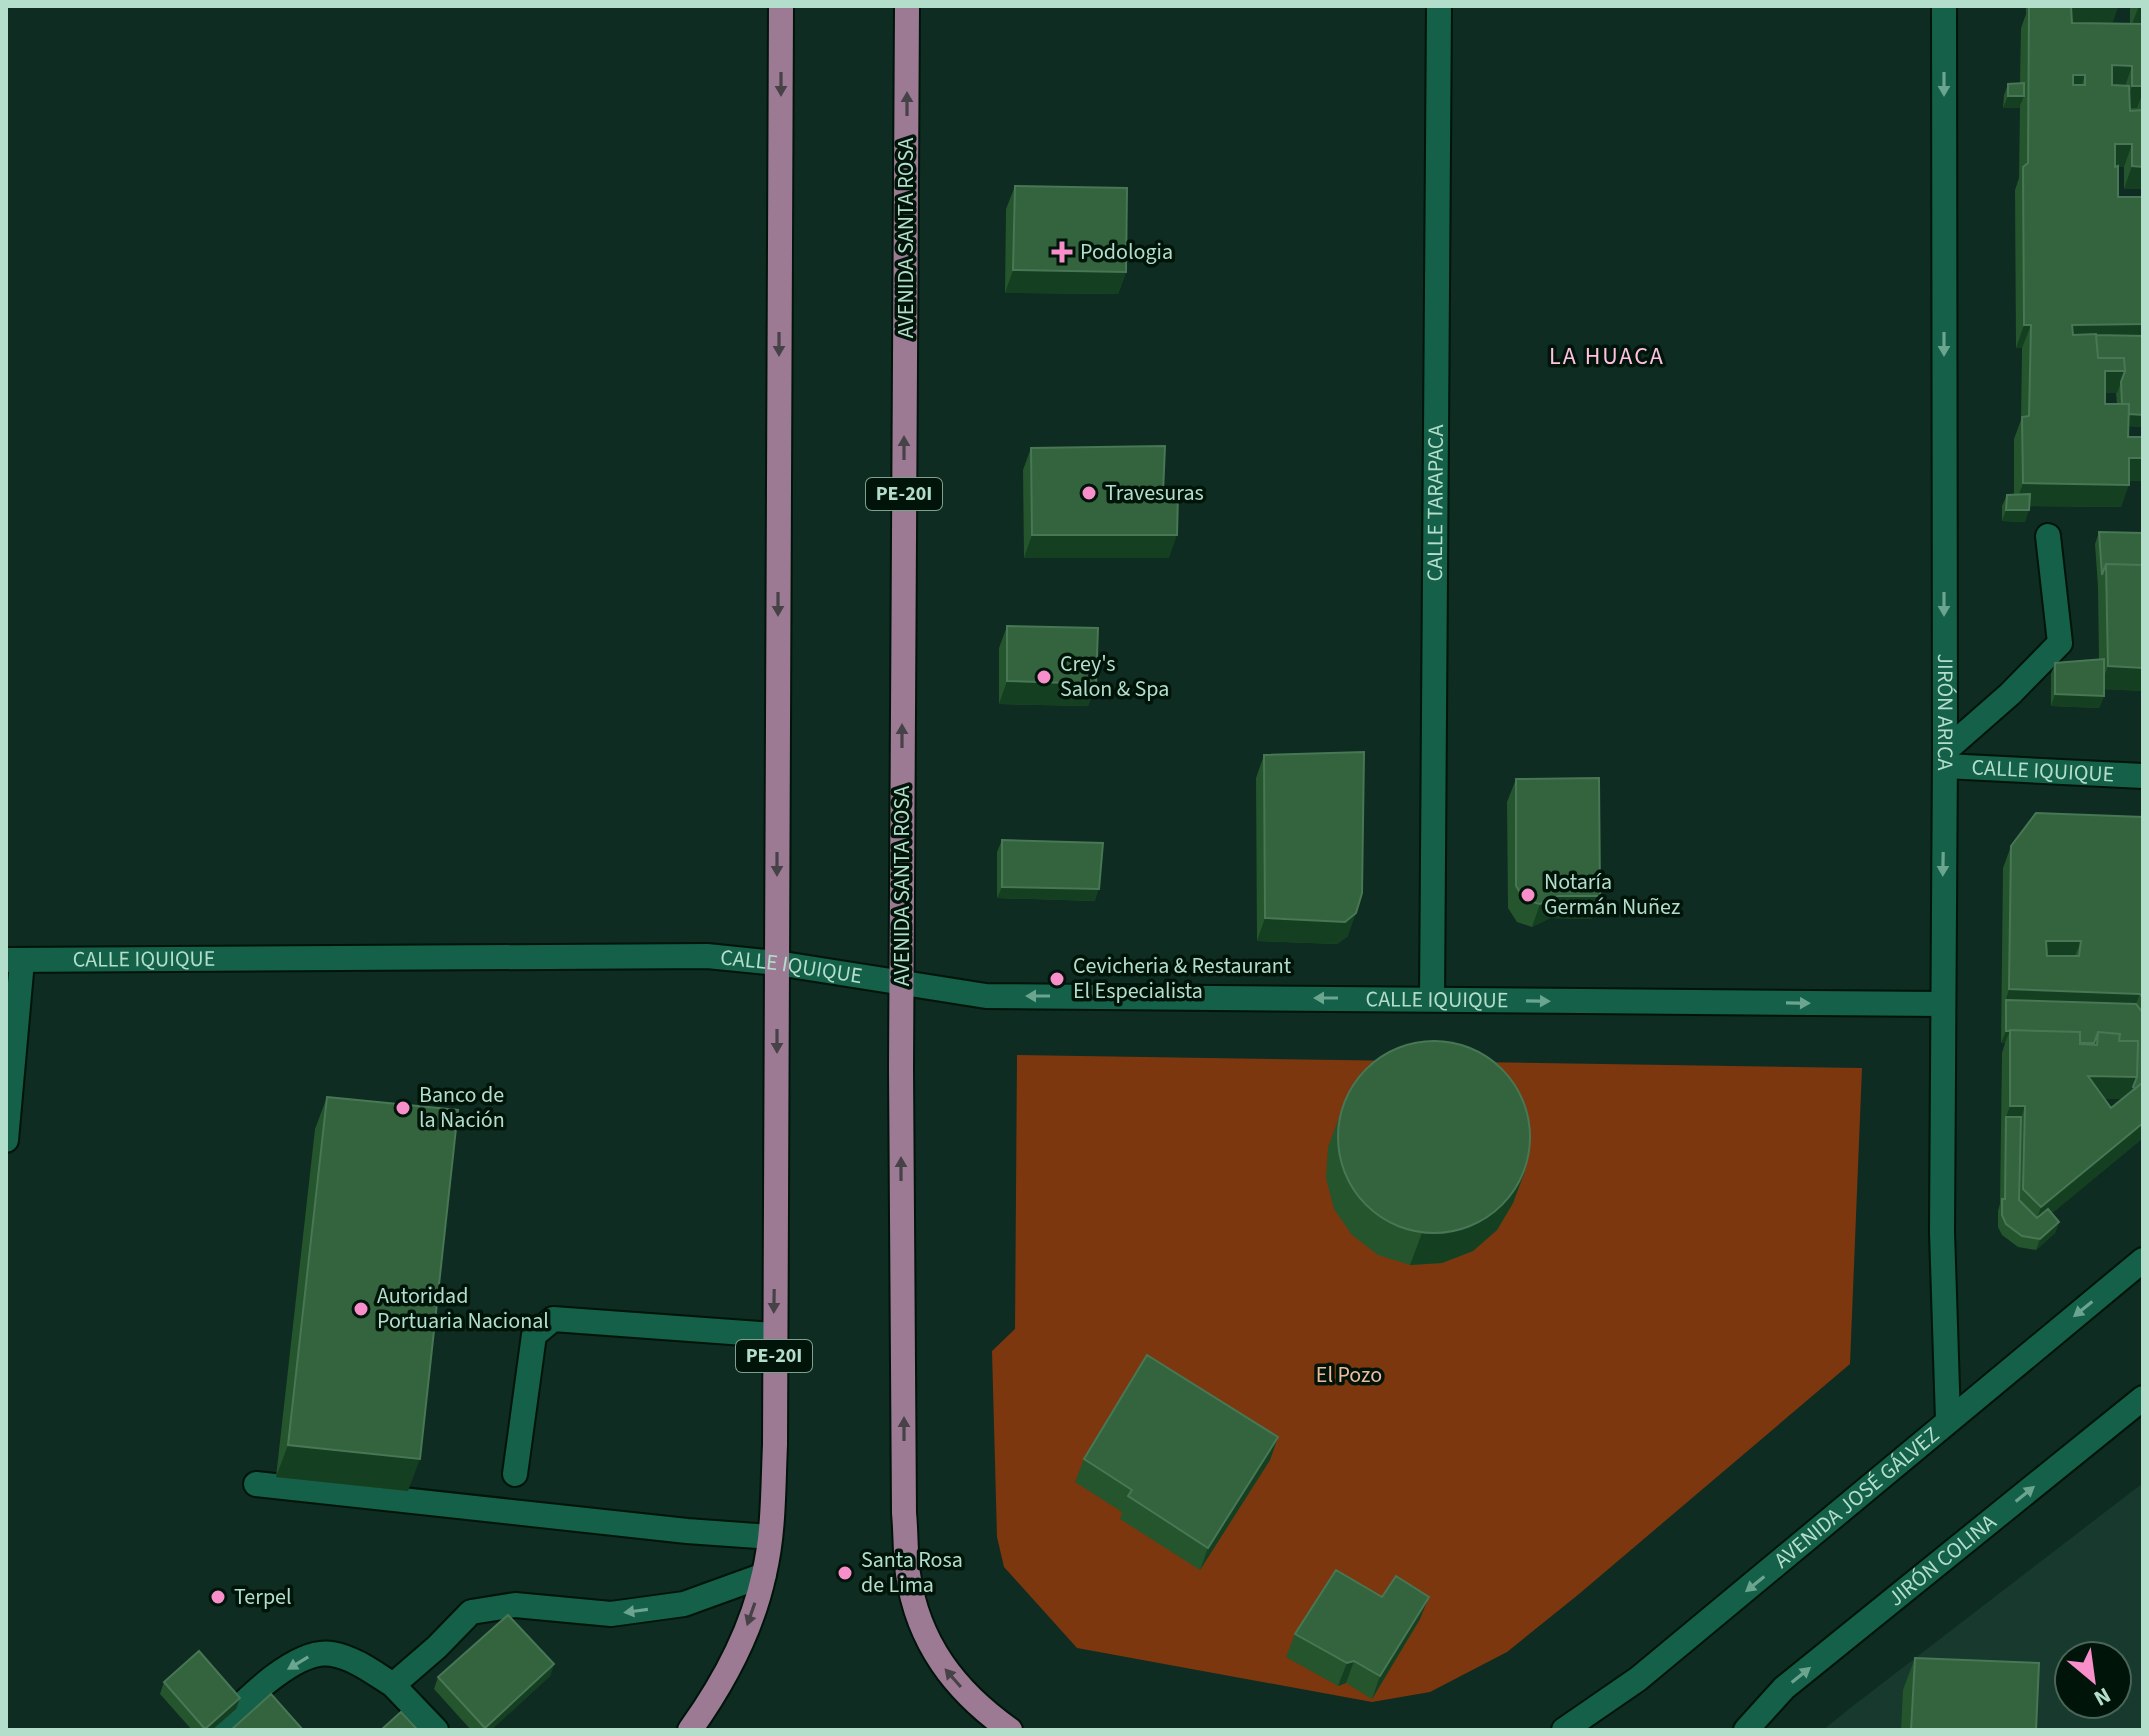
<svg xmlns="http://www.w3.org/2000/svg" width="2149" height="1736" font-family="'Source Sans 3',sans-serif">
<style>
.built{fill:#183a2e;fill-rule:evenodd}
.green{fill:#7c370e}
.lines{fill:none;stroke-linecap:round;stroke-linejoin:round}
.lane-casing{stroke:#00140a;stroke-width:28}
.street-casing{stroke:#00140a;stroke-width:28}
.secondary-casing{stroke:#00140a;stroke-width:28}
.primary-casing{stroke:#00140a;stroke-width:28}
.lane{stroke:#146048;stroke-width:24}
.street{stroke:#146048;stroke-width:24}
.secondary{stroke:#146048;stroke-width:24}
.primary{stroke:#9c7a94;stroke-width:24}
.wall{fill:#24552d;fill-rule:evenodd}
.shaded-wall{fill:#153f21}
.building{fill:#33643e;stroke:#477754;stroke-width:2;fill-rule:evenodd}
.oneway{fill:#464248}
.oneway2{fill:#6ba590}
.poi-dot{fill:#f98fca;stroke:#00140a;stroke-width:3}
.labels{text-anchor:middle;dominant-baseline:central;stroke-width:7;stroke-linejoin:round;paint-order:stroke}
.shield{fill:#00140a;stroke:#7da191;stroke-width:2}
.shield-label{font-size:20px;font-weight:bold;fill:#b3decb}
.street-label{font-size:22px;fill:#b3decb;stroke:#00140a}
.poi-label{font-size:22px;fill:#b3decb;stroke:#00140a;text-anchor:start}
.park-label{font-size:22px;fill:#f0baa1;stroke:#00140a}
.neighbourhood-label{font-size:24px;letter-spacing:2px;fill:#ffc2e1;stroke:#00140a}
</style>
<rect width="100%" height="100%" fill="#0e2c21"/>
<path class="built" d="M2143,1483V1730H1823L1849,1709ZM2069,1656H2117V1704H2069Z"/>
<path class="green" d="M1017,1055L1862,1068L1850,1364L1579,1594L1507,1652L1430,1692L1372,1702L1077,1648L1004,1567L997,1537L992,1351L1015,1329Z"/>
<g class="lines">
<defs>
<path id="lane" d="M1945,751L2010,694L2060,643L2048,536
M515,1474L534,1335L553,1319L773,1335
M256,1484L687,1531L770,1537
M216,1730C241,1705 295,1647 332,1654C355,1658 374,1673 393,1685
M436,1730L393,1685L437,1647L471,1612L515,1605L611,1614L684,1604L764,1575"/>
<g id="street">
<path id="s1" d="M1944,6L1945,751L1942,1232L1948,1420"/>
<path id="s2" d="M1945,766L2143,776"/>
<path id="s3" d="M6,960L707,956L777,963L986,996L1942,1004"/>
<path id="s4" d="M1432,999L1439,6"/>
<path d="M6,1140L22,961"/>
</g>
<g id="secondary">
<path id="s5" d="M1564,1730L1638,1679L2143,1260"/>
<path id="s6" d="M1746,1730L1784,1688L2143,1398"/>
</g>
<path id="primary" d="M907,6L901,1068L904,1513C906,1533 905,1554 908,1574C918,1643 955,1691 1010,1730
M690,1730C723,1684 752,1630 764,1574C774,1532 773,1488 775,1445L781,6"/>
</defs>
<use href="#lane" class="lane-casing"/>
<use href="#street" class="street-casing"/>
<use href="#secondary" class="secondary-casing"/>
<use href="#primary" class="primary-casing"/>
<use href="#lane" class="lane"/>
<use href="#street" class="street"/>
<use href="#secondary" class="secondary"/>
<use href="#primary" class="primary"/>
</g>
<path class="wall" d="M2026,6H2118L2112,23L2130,24V6H2143V427L2129,426L2128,437H2143V481H2129L2121,507L2029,506L2025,522L2002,521V506L2007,495L2014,494V439L2021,420L2022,348H2016L2015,190L2019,178L2020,106L2019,108H2003L2004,95L2008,84L2020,83L2021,28L2026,14ZM2118,167H2124V189H2143V197H2118ZM2105,393H2116L2117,404H2105Z
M1015,186L1126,272L1118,294L1005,293L1006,209Z
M1031,448L1163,493L1169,558H1024L1023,470Z
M2099,532L2143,533V691L2104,689V696L2099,708L2051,706V674L2055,663L2099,660L2098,587L2095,544Z
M1007,626L1096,684L1088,706L999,704V648Z
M1264,755L1348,936L1337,944L1257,941L1256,778Z
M1516,779L1592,919L1550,918L1532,927L1517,922L1508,908L1507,802Z
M2143,817V1138L2052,1213L2059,1222L2055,1233L2036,1250L2018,1247L2002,1235L1998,1227V1211L2000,1204L2002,1053L2005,1043H2001L2003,868L2011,846ZM2105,1099H2122L2111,1108Z
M1002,840L1095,901L997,898V852Z
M327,1097L408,1491L276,1477L315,1129Z
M1340,1115L1525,1171L1513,1203L1497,1230L1473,1251L1442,1263L1410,1265L1378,1255L1352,1235L1334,1209L1326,1178L1328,1147Z
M1278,1437L1270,1460L1200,1570L1120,1519L1122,1512L1075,1482L1084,1459Z
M1420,1619L1372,1699L1346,1683L1338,1686L1286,1657L1295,1634Z
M1915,1658L2036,1730H1901L1903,1690Z
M554,1664L550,1676L491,1730H471L434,1689L438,1677Z
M164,1682L240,1698L236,1709L212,1730H192L160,1694Z"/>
<path class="shaded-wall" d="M2071,6L2118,7L2110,30L2063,28Z
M2139,6H2143V29H2130Z
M2112,65L2132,66L2124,89L2104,88Z
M2073,75H2085L2077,97L2065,98Z
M2132,86H2143V92L2137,108H2124Z
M2008,96H2024L2019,108H2003Z
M2115,144H2132L2124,167H2106Z
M2132,166L2143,167V189H2124Z
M1013,270L1126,272L1118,294L1005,293Z
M2143,324V335L2139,346L2064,347L2072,325Z
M2024,325H2031L2022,348H2016Z
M2094,369L2125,371L2117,393H2097Z
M2122,414L2143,415V427L2118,426Z
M2129,458H2143V481H2121Z
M2023,483L2129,485L2121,507L2015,506Z
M2006,510H2029L2025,522L2002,521Z
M1032,535H1177L1169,558H1024Z
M2108,666L2143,668V691L2100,689Z
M1007,681L1096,684L1088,706L999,704Z
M2055,694L2104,696L2099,708L2051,706Z
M1002,887L1099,889L1095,901L997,898Z
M1558,896H1600L1592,919L1550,918L1532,927L1540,904Z
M1356,913L1348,936L1337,944L1257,941L1265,918Z
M2046,941H2081L2072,963H2038Z
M2009,989L2140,994L2131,1016L2006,1000Z
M2006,1031H2010L2005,1043H2001Z
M2088,1076L2137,1077L2129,1099H2080Z
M2010,1106H2025L2017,1129L2006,1117Z
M2143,1123V1138L2033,1229L2041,1207Z
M1525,1171L1513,1203L1497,1230L1473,1251L1442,1263L1410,1265L1422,1233Z
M2059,1222L2055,1233L2036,1250L2040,1239Z
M1278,1437L1270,1460L1200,1570L1208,1548Z
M288,1445L420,1459L408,1491L276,1477Z
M1429,1597L1420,1619L1372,1699L1380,1676Z
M1354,1661L1346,1683L1338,1686L1347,1663Z
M554,1664L550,1676L491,1730H484Z
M240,1698L236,1709L212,1730H204Z"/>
<path class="building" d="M2029,6H2071L2072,23L2143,24V86H2132V66L2112,65V85L2129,86L2130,111L2143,110V167L2132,166V144H2115V167L2118,166V197H2143V324L2072,325L2073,335L2096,334L2098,358H2124L2125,371H2105V404H2129L2128,437H2143V458H2129V485L2023,483L2022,417L2029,416L2031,325H2024L2023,167L2028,163ZM2073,75H2085V85H2073Z
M2079,6H2118V7Z
M2024,83V96H2008V84Z
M1015,186L1127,188L1126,272L1013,270Z
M2096,335L2143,336V415L2129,414V404H2122L2121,382L2125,371L2124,358H2098Z
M1165,446L1163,493L1178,494L1177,535H1032L1031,448Z
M2030,494L2029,510H2006L2007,495Z
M2099,532L2143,533V565L2106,564L2102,575Z
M2106,564L2143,565V668L2108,666Z
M1007,626L1098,628L1096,684L1007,681Z
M2104,659V696L2055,694V663Z
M1364,752L1362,893L1356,913L1345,922L1265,918L1264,755Z
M1599,778L1600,896H1558L1540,904L1525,900L1516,886V779Z
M2036,813L2143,817V998L2140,994L2009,989L2011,846ZM2046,941H2081L2079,956H2047Z
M1002,840L1103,843L1099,889L1002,887Z
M2006,1000L2136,1004L2143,1013V1082L2135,1089L2133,1087L2137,1077L2138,1041H2119L2120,1034L2098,1032L2094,1043H2080V1032L2010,1030V1031H2006Z
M2010,1030L2080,1032V1044L2097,1045L2098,1032L2120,1034L2119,1041H2138L2137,1077L2088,1076L2111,1108L2143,1082V1123L2041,1207L2023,1189L2025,1106H2010Z
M1338 1137a96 96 0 1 1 192 0a96 96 0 1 1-192 0Z
M327,1097L458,1110L420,1459L288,1445Z
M2006,1117H2021L2019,1200L2037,1218L2048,1209L2059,1222L2040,1239L2022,1236L2006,1224L2002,1215V1199H2005Z
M1147,1355L1278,1437L1208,1548L1128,1496L1132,1490L1084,1459Z
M1336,1570L1382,1597L1396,1576L1429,1597L1380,1676L1354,1661L1347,1663L1295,1634Z
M508,1615L554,1664L485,1728L438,1677Z
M199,1651L240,1698L205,1729L164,1682Z
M1915,1658L2039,1663L2036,1730H1911Z
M271,1694L303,1730H231Z
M401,1712L418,1730H381Z"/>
<defs><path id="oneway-solid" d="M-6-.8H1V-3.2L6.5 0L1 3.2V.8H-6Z" transform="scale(2)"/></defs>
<g class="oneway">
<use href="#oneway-solid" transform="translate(781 84) rotate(90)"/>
<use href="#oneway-solid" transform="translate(907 104) rotate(-90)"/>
<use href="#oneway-solid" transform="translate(779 344) rotate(90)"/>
<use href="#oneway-solid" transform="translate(904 448) rotate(-90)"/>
<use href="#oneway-solid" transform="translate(778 604) rotate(90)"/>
<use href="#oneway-solid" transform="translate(902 736) rotate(-90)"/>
<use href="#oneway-solid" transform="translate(777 864) rotate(90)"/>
<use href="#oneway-solid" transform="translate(777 1041) rotate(90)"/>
<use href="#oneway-solid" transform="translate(901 1169) rotate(-90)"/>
<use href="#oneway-solid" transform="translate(774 1301) rotate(91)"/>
<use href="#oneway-solid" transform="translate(904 1429) rotate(-90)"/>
<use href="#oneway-solid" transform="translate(751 1614) rotate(109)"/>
<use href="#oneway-solid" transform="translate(953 1678) rotate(-131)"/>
</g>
<g class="oneway2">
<use href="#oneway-solid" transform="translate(1944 84) rotate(90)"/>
<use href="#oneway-solid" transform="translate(1944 344) rotate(90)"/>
<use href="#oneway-solid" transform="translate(1944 604) rotate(90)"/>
<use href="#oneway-solid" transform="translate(1943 864) rotate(91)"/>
<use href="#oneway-solid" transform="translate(1038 996) rotate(-180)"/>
<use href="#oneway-solid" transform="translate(1326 998) rotate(-180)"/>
<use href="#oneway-solid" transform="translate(1538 1001) rotate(1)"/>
<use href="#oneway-solid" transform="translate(1798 1003) rotate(1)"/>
<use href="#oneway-solid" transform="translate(2083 1309) rotate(141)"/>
<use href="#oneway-solid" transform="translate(2025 1494) rotate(-39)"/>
<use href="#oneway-solid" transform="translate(1755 1584) rotate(141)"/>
<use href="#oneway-solid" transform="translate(636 1611) rotate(172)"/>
<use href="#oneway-solid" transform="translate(298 1663) rotate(149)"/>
<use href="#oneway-solid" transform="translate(1801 1675) rotate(-39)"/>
</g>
<g class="poi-dot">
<path d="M1058 240h8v8h8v8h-8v8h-8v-8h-8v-8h8z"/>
<circle cx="1089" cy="493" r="8"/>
<circle cx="1044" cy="677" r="8"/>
<circle cx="1528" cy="895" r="8"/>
<circle cx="1057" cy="979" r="8"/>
<circle cx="403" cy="1108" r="8"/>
<circle cx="361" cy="1309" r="8"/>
<circle cx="845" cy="1573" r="8"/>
<circle cx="218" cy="1597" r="8"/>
</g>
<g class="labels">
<g class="shield">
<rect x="866" y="478" width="76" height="32" rx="6"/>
<rect x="736" y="1340" width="76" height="32" rx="6"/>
</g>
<g class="shield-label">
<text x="904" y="494">PE-20I</text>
<text x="774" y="1356">PE-20I</text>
</g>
<g class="street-label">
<text transform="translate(906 238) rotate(-90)">AVENIDA SANTA ROSA</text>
<text stroke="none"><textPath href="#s4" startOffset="496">CALLE TARAPACA</textPath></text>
<text stroke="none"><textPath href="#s1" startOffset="706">JIRÓN ARICA</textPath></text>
<text stroke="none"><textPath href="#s2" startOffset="98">CALLE IQUIQUE</textPath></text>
<text transform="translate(902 886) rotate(-90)">AVENIDA SANTA ROSA</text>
<text stroke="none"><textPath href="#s3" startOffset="138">CALLE IQUIQUE</textPath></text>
<text stroke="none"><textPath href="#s3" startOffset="786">CALLE IQUIQUE</textPath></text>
<text stroke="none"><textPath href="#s3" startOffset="1434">CALLE IQUIQUE</textPath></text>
<text stroke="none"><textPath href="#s5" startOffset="374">AVENIDA JOSÉ GÁLVEZ</textPath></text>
<text stroke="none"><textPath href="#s6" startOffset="260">JIRÓN COLINA</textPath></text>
</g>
<g class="poi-label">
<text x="1080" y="252">Podologia</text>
<text x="1105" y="493">Travesuras</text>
<text x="1060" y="664">Crey's<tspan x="1060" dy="25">Salon &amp; Spa</tspan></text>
<text x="1544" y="882">Notaría<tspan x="1544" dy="25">Germán Nuñez</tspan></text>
<text x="1073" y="966">Cevicheria &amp; Restaurant<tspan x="1073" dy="25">El Especialista</tspan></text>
<text x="419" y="1095">Banco de<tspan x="419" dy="25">la Nación</tspan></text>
<text x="377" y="1296">Autoridad<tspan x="377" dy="25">Portuaria Nacional</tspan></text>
<text x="861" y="1560">Santa Rosa<tspan x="861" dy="25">de Lima</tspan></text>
<text x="234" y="1597">Terpel</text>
</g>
<g class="park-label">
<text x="1349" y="1375">El Pozo</text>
</g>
<g class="neighbourhood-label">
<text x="1607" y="356">LA HUACA</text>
</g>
</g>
<rect width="2149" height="1736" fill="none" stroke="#b3decb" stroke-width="16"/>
<g transform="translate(2093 1680) rotate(151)"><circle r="38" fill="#00140a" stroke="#486557" stroke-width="2"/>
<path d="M0-6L14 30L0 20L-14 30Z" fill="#f98fca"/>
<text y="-12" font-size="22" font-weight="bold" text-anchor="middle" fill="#b3decb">N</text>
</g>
</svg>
